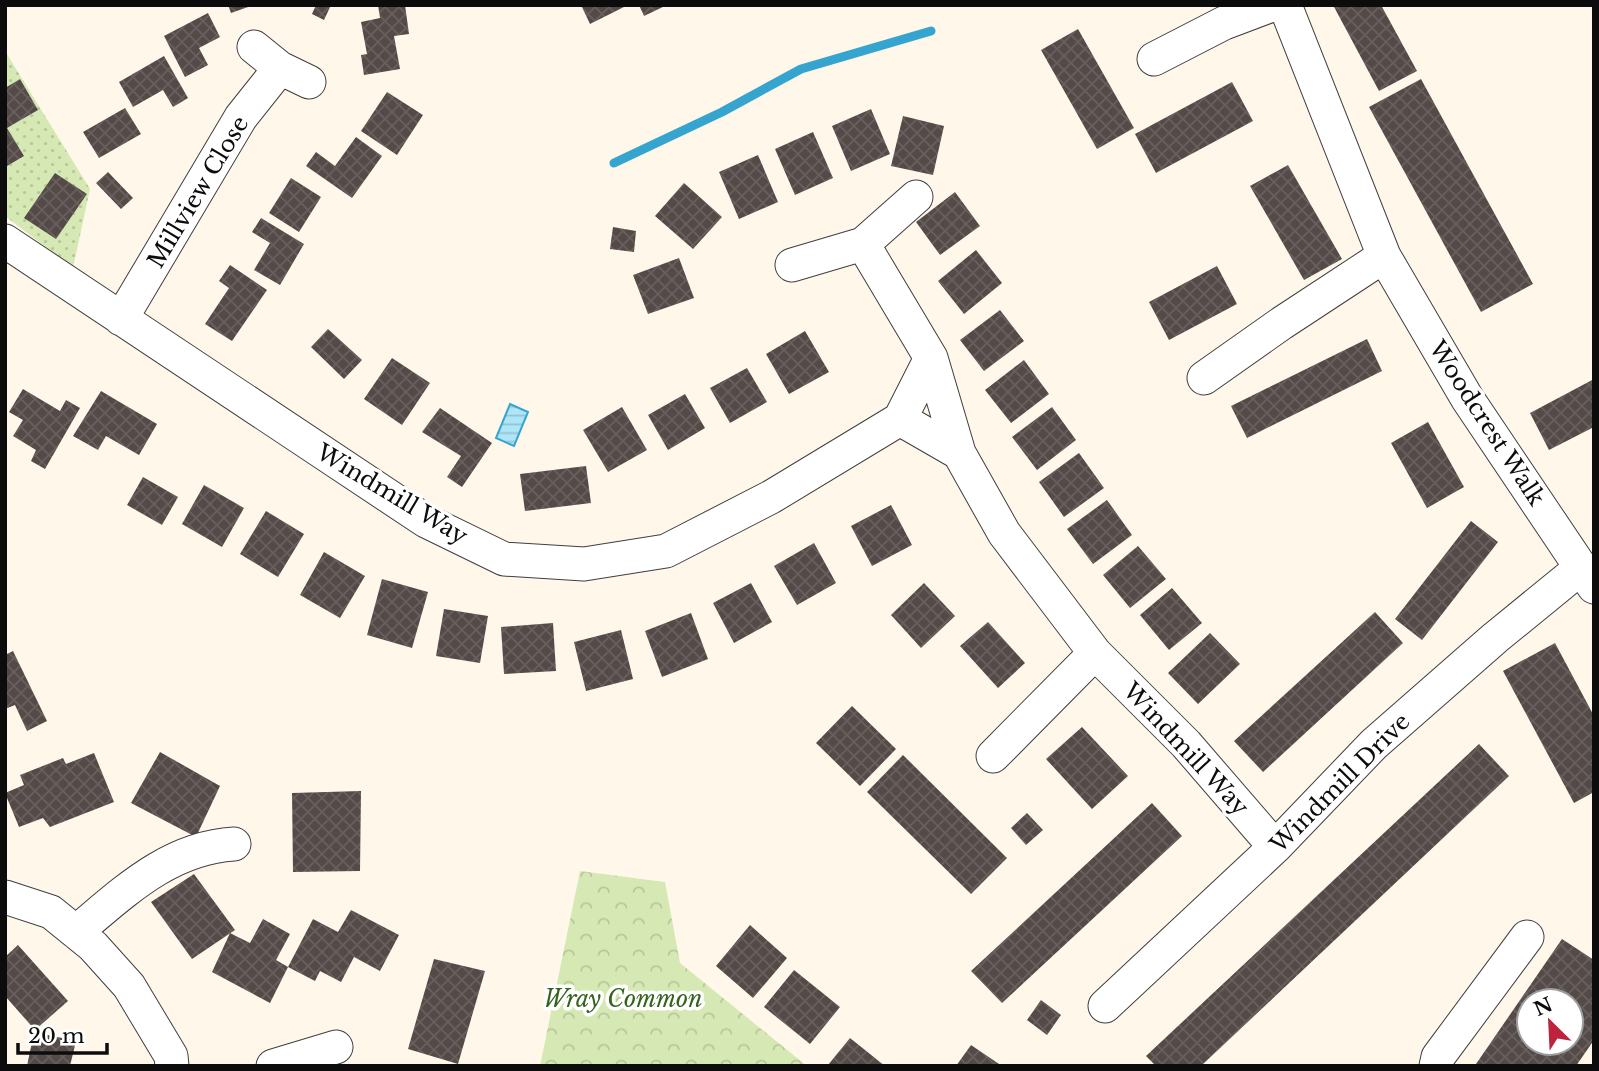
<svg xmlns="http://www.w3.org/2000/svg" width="1599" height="1071" font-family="'Libre Baskerville',serif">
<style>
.park{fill:url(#park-crowns)}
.garden{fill:url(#garden-dots)}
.water{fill:url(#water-rules);stroke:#35a5cf;stroke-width:2}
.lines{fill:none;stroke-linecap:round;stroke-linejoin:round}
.stream{stroke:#35a5cf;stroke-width:9}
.building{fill:url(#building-cross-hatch);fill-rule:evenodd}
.minor-casing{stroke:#3f3f3f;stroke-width:35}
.minor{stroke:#fff;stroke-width:33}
.labels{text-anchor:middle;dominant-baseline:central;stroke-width:7;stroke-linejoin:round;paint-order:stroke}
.street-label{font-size:23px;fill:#0c0c0c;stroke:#fff}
.park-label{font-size:23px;font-style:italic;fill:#34631c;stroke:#fff}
</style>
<defs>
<pattern id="park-crowns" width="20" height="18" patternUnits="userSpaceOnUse" patternTransform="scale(1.75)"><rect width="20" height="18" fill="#d6e9b4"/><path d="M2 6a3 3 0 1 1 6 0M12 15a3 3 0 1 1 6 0" fill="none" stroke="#b6c79a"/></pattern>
<pattern id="garden-dots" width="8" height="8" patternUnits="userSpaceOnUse" patternTransform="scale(1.75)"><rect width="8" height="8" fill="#d6e9b4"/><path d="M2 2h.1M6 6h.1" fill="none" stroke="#b6c79a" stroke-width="1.8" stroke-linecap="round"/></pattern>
<pattern id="water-rules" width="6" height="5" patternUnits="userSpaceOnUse" patternTransform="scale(1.75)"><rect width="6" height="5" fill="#aee5f7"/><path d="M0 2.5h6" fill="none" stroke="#94c3d3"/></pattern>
<pattern id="building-cross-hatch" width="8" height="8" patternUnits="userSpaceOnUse" patternTransform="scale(1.75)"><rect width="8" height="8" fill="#544b48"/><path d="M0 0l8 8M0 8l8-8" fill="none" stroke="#68605e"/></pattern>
</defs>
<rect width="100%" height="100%" fill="#fff8ea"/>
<path class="park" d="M580,871L665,882L680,963L807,1066H540Z"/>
<path class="garden" d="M5,51L90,189L73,268L5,216Z"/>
<path class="water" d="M510,404L528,412L514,446L496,438Z"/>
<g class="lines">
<path class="stream" d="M614,163L722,112L801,69L931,31"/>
</g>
<path class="building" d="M228,5H251V6L231,13Z
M316,5H331L324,20L312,14Z
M378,5H405L409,34L394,36L400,69L364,75L361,55L367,54L361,22L380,18Z
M581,5H628L590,24Z
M639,5H667L644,16Z
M1333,5H1381L1417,71L1379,91Z
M208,13L220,37L199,48L208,65L185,77L164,36Z
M1078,29L1134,128L1097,149L1041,50Z
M164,56L188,98L173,107L163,90L133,107L119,82Z
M20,79L38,110L7,128L24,156L7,166L5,88Z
M1421,79L1533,284L1481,312L1369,107Z
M1232,82L1253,121L1156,173L1135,134Z
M387,92L423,115L397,155L361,131Z
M125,108L141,134L99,158L83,132Z
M871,109L890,154L851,171L832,126Z
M903,116L944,126L933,175L891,166Z
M813,132L833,178L795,195L775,149Z
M356,137L382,156L352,198L306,166L316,152L335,166Z
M758,155L778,202L739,219L719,172Z
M1288,165L1342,259L1304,280L1250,186Z
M108,172L133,198L121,209L96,183Z
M55,173L87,194L56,239L24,218Z
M291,178L321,197L299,232L269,213Z
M684,183L722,217L693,249L655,216Z
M955,192L980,226L940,255L916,222Z
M261,218L304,244L280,285L254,270L270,243L252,232Z
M613,227L636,231L634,252L610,249Z
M976,250L1002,283L964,314L938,281Z
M679,258L694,298L648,314L633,275Z
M230,265L267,290L232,341L205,324L229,288L219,281Z
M1217,266L1237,304L1169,340L1149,302Z
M1000,310L1024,341L984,371L960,340Z
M328,329L362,360L344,379L311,347Z
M805,331L829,372L789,394L766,354Z
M1367,339L1382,371L1247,438L1231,406Z
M392,358L430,383L402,425L364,399Z
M1024,360L1049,394L1011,423L985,390Z
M747,368L767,402L730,423L710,388Z
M1594,379V427L1549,450L1530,413Z
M23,389L60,411L66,400L80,408L45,469L31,461L36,450L13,436L23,420L9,412Z
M101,391L157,424L139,455L106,436L98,450L73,436Z
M685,394L705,428L668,450L648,415Z
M622,407L647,450L608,472L583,430Z
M1052,407L1076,440L1037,470L1012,437Z
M440,408L492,443L462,487L447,477L461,456L422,432Z
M1428,422L1464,487L1427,508L1391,443Z
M1079,453L1104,488L1064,517L1039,482Z
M586,466L591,503L525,511L520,474Z
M143,477L178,497L162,525L127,505Z
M204,485L244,508L222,547L182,524Z
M1107,500L1132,535L1093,564L1067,529Z
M891,505L912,545L872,566L851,526Z
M266,511L304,534L278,577L240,554Z
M1471,521L1498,542L1422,640L1395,619Z
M814,543L836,583L797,605L774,566Z
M1138,546L1166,579L1130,608L1103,575Z
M324,552L365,576L340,618L300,595Z
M382,579L428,592L412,648L367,635Z
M751,583L772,622L734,643L713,603Z
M924,583L955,616L921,648L891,615Z
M1172,588L1202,623L1169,650L1140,615Z
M444,609L488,616L480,663L436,656Z
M1375,612L1403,643L1263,772L1234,741Z
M691,613L708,659L662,677L645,631Z
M988,622L1025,663L998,688L960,646Z
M553,623L556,671L504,674L501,627Z
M621,630L633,679L586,691L574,642Z
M1210,633L1240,664L1198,704L1168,673Z
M1555,643L1594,716V792L1574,803L1503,671Z
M13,651L47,721L27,731L15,705L5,709V655Z
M852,706L896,749L860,786L816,743Z
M1082,727L1128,776L1092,809L1046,759Z
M1479,744L1509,776L1201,1066H1156L1146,1056Z
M160,752L220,786L196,837L131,803Z
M94,753L114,802L50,827L43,818L19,827L5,793L24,785L20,775L63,758L66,764Z
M903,755L1007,858L971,894L867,792Z
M361,791L360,871L293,872L292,793Z
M1152,803L1182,836L1002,1003L971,971Z
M1027,813L1043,830L1026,845L1011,828Z
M194,874L235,930L192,959L151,902Z
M351,910L399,935L380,971L354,957L341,982L320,971L315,981L288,967L313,919L338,932Z
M263,919L290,934L276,960L288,967L270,1003L212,972L230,933L250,943Z
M750,925L787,958L753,998L716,966Z
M1562,939L1594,960V1040L1576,1066H1479L1476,1064ZM1529,1001H1571V1043H1529Z
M18,945L68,1001L35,1030L5,996V957Z
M434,959L485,971L458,1064L408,1049Z
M794,970L840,1007L810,1044L764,1007Z
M1041,1000L1061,1015L1047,1035L1027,1020Z
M34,1032L76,1041L70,1066H27Z
M850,1038L885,1066L828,1065Z
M971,1045L1002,1066H956Z"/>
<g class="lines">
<defs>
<path id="minor" d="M1285,5L1384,256L1467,398L1594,587
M1154,59L1224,23L1272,5
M280,68L309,82
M5,241L426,521L504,559L584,564L666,551L771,497L900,419L959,453L1004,533L1095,653L1186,744L1275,847
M863,244L916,197
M792,265L863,244L931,358L959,453
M121,319L241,117L280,68L254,47
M1204,378L1282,323L1384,256
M900,419L931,358
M993,756L1095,653
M5,897L51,912L93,946L129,986L171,1056L172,1066
M76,932C123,893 168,848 234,844
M1105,1006L1275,847L1374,744L1495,638L1582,567
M273,1066L336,1047
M1436,1066L1438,1057L1527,937"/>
</defs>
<use href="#minor" class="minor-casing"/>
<use href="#minor" class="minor"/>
</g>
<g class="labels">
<g class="street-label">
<text transform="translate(198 192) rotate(-59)">Millview Close</text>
<text transform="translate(1487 423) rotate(57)">Woodcrest Walk</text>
<text transform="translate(392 494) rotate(31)">Windmill Way</text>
<text transform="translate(1186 749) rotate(47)">Windmill Way</text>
<text transform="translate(1340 783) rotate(-45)">Windmill Drive</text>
</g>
<g class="park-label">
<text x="623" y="999">Wray Common</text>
</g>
</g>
<rect width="1599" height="1071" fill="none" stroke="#0c0c0c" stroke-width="14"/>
<g transform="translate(1550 1022) rotate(336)"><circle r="33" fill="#ffffff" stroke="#9e9e9e" stroke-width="2"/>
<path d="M0-5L12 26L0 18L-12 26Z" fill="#bd233e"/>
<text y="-10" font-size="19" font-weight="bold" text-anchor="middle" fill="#0c0c0c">N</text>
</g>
<path d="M18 1043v10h89v-10" fill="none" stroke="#0c0c0c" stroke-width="3.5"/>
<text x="28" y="1043" font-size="21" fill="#0c0c0c" stroke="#ffffff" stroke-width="5" paint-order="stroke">20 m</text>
</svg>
